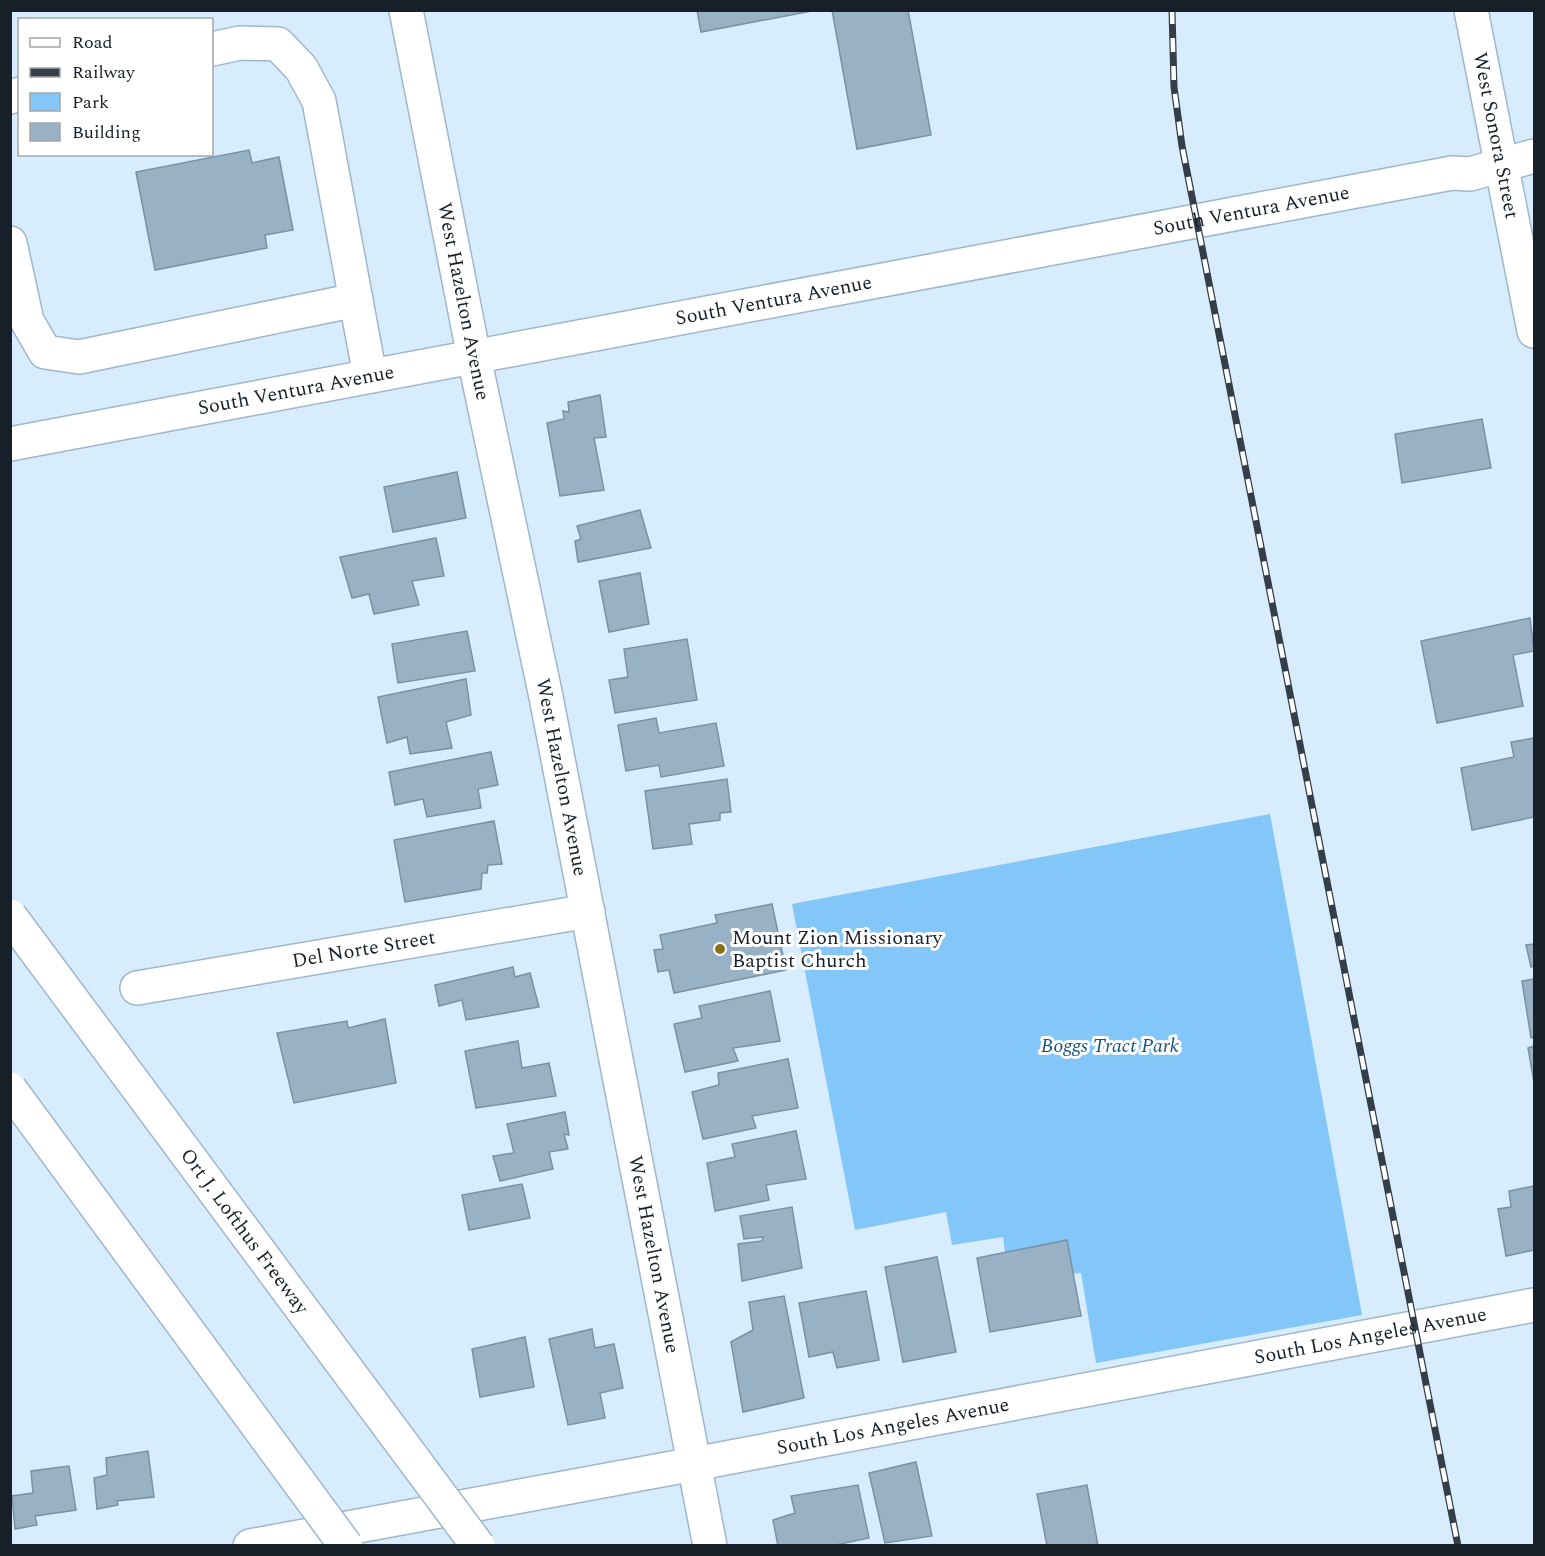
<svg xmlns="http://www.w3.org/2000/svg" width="1545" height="1556" font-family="Spectral,serif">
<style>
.green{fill:#83c6f8}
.building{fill:#98b1c4;stroke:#7991a4;stroke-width:1.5}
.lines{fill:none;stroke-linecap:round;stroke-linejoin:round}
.minor-casing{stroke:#9eb7cb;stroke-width:36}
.minor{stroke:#fff;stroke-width:33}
.rail-casing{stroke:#343e48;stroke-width:7}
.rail{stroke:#fff;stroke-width:4.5;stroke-dasharray:14;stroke-linecap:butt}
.highway-bridge-casing{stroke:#9eb7cb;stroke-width:36;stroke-linecap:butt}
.highway-bridge{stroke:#fff;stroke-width:33}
.poi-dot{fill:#8a7113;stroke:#fff;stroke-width:2}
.labels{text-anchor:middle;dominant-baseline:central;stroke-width:6;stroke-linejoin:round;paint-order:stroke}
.street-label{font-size:20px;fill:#172028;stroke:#fff}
.poi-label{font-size:20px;fill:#172028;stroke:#fff;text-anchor:start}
.park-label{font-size:20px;font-style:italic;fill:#14557e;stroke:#fff}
</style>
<rect width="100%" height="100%" fill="#d7ecfd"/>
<path class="green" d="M1270,814L1362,1315L1096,1363L1081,1273L1073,1274L1067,1241L1005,1252L1003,1237L952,1245L946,1212L855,1230L792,904Z"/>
<path class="building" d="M697,10H817L701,32Z
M832,10H908L931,135L857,149Z
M249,150L252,163L279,157L293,230L265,235L267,248L155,270L136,172Z
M600,395L606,437L594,438L604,490L560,496L547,423L564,419L563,411L569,412L568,402Z
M1482,419L1491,468L1402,483L1395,434Z
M457,472L466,518L393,532L384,487Z
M640,510L651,548L578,562L575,541L581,539L577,526Z
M436,538L444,576L412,581L419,605L374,614L369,594L352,598L340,557Z
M640,573L649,624L609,632L599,581Z
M1530,618L1534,651L1513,655L1523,706L1437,723L1421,641Z
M467,631L475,671L398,683L392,644Z
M687,639L697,700L615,713L609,680L628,677L624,649Z
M466,679L471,715L446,722L452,748L410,754L407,737L387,743L378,697Z
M656,718L659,733L716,723L724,766L661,777L659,765L626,771L618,725Z
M1534,738V817L1472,830L1461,768L1514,757L1511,742Z
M491,752L498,785L478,789L481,808L427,817L423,799L395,805L389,772Z
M727,779L731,812L720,813V820L689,824L692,844L653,849L645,791Z
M494,821L502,864L488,865L487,873H482L481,889L405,902L394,840Z
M772,904L786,970L674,993L669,970L658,972L654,950L663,949L660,935L717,923L715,915Z
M1534,944V966L1531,967L1526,945Z
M513,967L515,977L530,973L539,1007L466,1020L462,1000L439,1006L435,985Z
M1534,979V1037L1531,1038L1522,981Z
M770,991L780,1041L733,1048L738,1061L685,1072L674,1024L702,1018L699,1006Z
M385,1019L396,1083L294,1103L277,1033L347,1021L348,1028Z
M518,1041L522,1068L549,1063L556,1096L476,1108L465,1051Z
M1534,1046V1082L1528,1048Z
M788,1059L798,1108L752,1116L756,1128L703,1139L692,1092L719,1085L718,1073Z
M565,1112L569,1135L564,1134L568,1149L549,1152L553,1169L500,1181L493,1156L514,1153L507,1124Z
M796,1131L806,1179L766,1185L769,1200L715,1211L707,1163L735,1157L732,1144Z
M522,1184L530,1218L469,1230L462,1195Z
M1534,1186V1250L1506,1256L1498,1209L1511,1207L1509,1191Z
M792,1207L802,1268L742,1281L738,1244L762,1241L763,1237L744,1239L740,1216Z
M1067,1240L1081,1316L990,1332L977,1258Z
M937,1257L956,1352L903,1362L885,1267Z
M866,1291L879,1360L837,1368L833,1352L809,1357L799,1303Z
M784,1296L804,1398L743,1412L731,1342L753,1330L749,1302Z
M592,1329L595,1348L614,1344L623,1388L600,1393L605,1418L568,1425L549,1339Z
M525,1337L534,1387L480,1397L472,1349Z
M148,1451L154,1497L117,1501L118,1505L97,1509L94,1478L107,1475L106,1458Z
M916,1462L932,1536L885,1543L869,1473Z
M69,1466L76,1510L35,1516L37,1525L15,1529L12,1496L33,1493L31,1471Z
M858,1485L869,1538L831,1546H778L773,1520L795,1513L791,1496Z
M1087,1485L1098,1546H1047L1037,1494Z"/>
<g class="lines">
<defs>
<g id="minor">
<path id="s1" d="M406,10L474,357L546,697L710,1546"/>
<path id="s2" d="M1471,10L1534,331"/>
<path d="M212,49L240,43L278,44L301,68L319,101L370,376"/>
<path d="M10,97L20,94"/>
<path d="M10,243L27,321L45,352L79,357L356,300"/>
<path id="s3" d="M10,444L1452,173L1470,174L1534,156"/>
<path id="s4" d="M137,988L588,911"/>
<path id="s5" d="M250,1546L694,1464L1534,1305"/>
</g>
</defs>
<use href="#minor" class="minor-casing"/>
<use href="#minor" class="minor"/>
<defs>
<path id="rail" d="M1172,10L1174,87L1182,146L1458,1546"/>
</defs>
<use href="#rail" class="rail-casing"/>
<use href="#rail" class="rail"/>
<defs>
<g id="highway-bridge">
<path id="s6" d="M10,916L478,1546"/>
<path d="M10,1089L346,1546"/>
</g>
</defs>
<use href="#highway-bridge" class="highway-bridge-casing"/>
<use href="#highway-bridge" class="highway-bridge"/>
</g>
<circle class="poi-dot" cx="720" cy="949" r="6"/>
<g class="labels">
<g class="street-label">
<text stroke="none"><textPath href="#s2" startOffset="128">West Sonora Street</textPath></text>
<text stroke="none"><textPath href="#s3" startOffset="1263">South Ventura Avenue</textPath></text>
<text stroke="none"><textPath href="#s3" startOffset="777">South Ventura Avenue</textPath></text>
<text stroke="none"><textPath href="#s1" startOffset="297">West Hazelton Avenue</textPath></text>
<text stroke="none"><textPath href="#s3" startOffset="291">South Ventura Avenue</textPath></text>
<text stroke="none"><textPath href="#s1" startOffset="783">West Hazelton Avenue</textPath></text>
<text stroke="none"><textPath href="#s4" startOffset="230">Del Norte Street</textPath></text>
<text stroke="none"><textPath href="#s6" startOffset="393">Ort J. Lofthus Freeway</textPath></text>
<text stroke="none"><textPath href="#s1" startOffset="1269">West Hazelton Avenue</textPath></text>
<text stroke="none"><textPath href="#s5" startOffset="1140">South Los Angeles Avenue</textPath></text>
<text stroke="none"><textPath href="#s5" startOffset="654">South Los Angeles Avenue</textPath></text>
</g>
<g class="poi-label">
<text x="732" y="938">Mount Zion Missionary<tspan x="732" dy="23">Baptist Church</tspan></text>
</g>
<g class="park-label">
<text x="1110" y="1046">Boggs Tract Park</text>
</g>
</g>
<rect width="1545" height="1556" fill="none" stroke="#172028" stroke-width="24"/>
<rect x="18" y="18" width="195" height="138" fill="#ffffff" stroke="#a2a6a9" stroke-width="1.5"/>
<rect x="30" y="38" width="30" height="9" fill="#ffffff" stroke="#a2a6a9" stroke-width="1.5"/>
<text x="72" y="48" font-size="18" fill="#172028">Road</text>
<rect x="30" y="68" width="30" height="9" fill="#343e48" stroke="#a2a6a9" stroke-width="1.5"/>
<text x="72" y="78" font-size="18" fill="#172028">Railway</text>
<rect x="30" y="93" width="30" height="18" fill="#83c6f8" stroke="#a2a6a9" stroke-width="1.5"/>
<text x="72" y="108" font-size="18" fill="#172028">Park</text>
<rect x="30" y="123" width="30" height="18" fill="#98b1c4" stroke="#a2a6a9" stroke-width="1.5"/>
<text x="72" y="138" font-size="18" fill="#172028">Building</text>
</svg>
